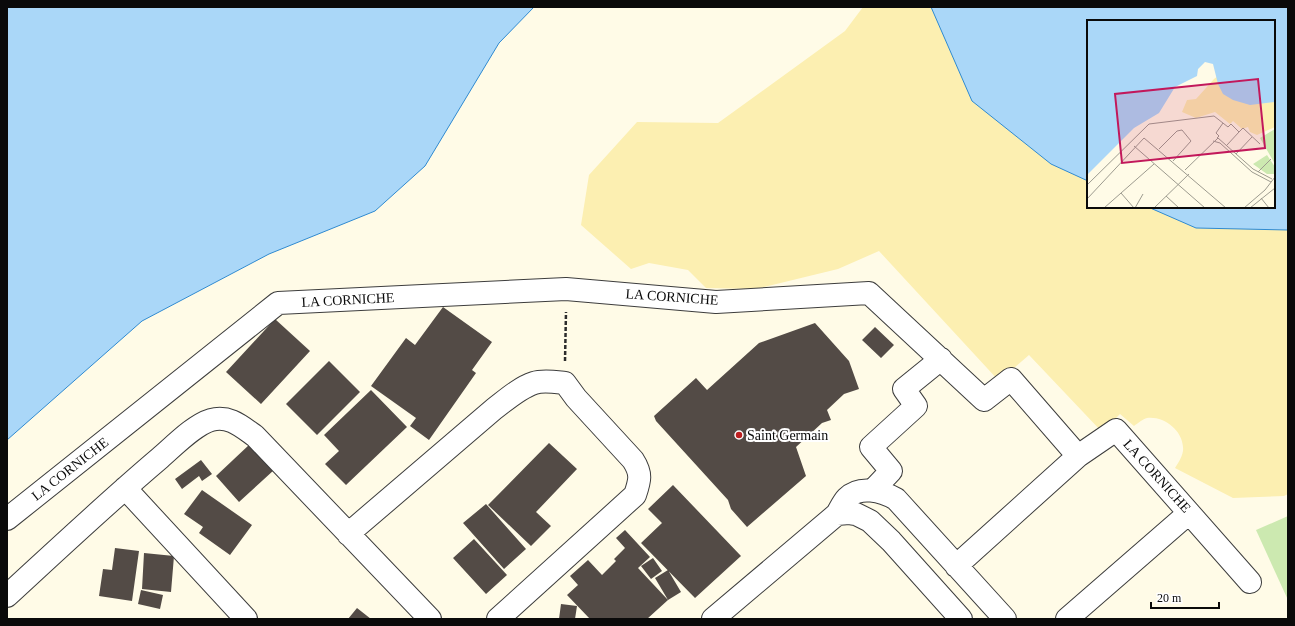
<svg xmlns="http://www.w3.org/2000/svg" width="1295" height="626" font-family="'Times New Roman',serif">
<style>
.green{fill:#cce9b0}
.sand{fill:#fcefb1}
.water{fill:#aad7f8;stroke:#2f8ad1}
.building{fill:#534b46}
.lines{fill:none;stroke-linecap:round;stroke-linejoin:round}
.minor-casing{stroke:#3d3d3d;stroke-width:24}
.path{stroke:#2c2c2c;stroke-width:2.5;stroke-dasharray:4 2;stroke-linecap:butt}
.minor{stroke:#fff;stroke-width:22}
.poi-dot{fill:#bc1f20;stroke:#fff;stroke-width:1.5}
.labels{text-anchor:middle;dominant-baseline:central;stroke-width:4;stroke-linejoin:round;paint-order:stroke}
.street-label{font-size:14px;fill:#0a0a0a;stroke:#fff}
.poi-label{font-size:14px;fill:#0a0a0a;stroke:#fff;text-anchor:start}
.inset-road{fill:none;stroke:#9d9b8f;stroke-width:1}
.view{fill:#c2185b;fill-opacity:0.15;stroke:#c2185b;stroke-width:2}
.inset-edge{fill:none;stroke:#0a0a0a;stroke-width:2}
</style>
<rect width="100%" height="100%" fill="#fffbe7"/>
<path class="green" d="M1288,516V600L1256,530Z"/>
<path class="sand" d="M863,7H1144L1088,21V207H1274L1288,147V494L1284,496L1233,498L1175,468C1179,462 1184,454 1183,447C1182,430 1164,416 1147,418C1143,419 1138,423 1134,426L1120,414L1102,432L1029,355L999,381L879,251L838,269L756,289L706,288L688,270L649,263L631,269L581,225L589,175L637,122L718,123L845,31Z"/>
<path class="water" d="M7,7H534L499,43L425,166L375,211L269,254L142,321L7,440Z
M931,7H1288V230L1196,228L1148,207H1274V21H1088V181L1051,164L972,101Z"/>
<path class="building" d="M443,307L492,342L472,370L476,373L429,440L410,426L416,418L371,386L406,338L415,345Z
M275,319L310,351L261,404L226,372Z
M815,323L849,361L859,389L844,394L827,410L831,420L822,423L796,447L806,476L747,527L731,509L728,500L656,421L654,416L696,378L707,390L759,343Z
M875,327L894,345L881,358L862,340Z
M329,361L360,392L317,435L286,404Z
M371,390L407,427L346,485L325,464L339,451L324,435Z
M549,443L577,469L536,512L551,526L531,546L488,505Z
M250,444L274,470L239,502L216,476Z
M201,460L212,474L202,481L199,476L182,489L175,479Z
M673,485L741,556L695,598L641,543L662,523L648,509Z
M202,490L252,525L230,555L199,533L203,527L184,514Z
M486,504L526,549L504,569L463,523Z
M625,530L650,557L638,568L668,600L647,619H626L625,618L623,619H590L567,595L578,585L570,576L588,560L602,575L616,561L614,559L625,548L616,538Z
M474,539L507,575L486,594L453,558Z
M115,548L139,551L132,601L99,596L103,569L112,570Z
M144,553L174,556L171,592L142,589Z
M653,558L662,571L651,579L641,566Z
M668,570L681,592L668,600L655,578Z
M141,590L163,595L160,609L138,604Z
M561,604L577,606L575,619H559Z
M357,608L371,619H348Z"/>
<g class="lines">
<defs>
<path id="minor" d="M125,488L246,619
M873,490L891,471L871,447L916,406L904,389L941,359
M837,514L849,513L856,514L870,521L891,541L961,619
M7,519L278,303L566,289L716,302L869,293L984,400L1011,379L1078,456L1116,430L1250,582
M348,534L494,409C506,400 519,388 534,383C543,380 555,382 565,383L576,398L633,460C642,474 640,480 635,495L498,619
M956,566L1078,456
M7,596C58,549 108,502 160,458C174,446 194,425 211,420C229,415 241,426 255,436L430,619
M713,619L837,514C840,509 843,502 847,498C860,485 882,491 896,499L1005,619
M1067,619L1189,513"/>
</defs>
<use href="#minor" class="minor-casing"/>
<path class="path" d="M565,361L566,312"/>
<use href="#minor" class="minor"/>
</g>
<circle class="poi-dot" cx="739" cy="435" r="4"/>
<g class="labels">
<g class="street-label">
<text transform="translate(672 297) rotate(4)">LA CORNICHE</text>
<text transform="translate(348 300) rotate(-3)">LA CORNICHE</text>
<text transform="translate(70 469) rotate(-38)">LA CORNICHE</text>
<text transform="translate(1157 476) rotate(48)">LA CORNICHE</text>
</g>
<g class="poi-label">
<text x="747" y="435">Saint Germain</text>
</g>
</g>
<g transform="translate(1087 20)">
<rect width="188" height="188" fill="#fffbe7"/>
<path d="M188,109V144L173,118ZM180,135L188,147V154H180L166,144Z" fill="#cce9b0"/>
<path d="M135,53L188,78V107L170,115L163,112L161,107L155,109L146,101L143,104L128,92L109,98L95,92L100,80L109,79L127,59Z" fill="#fcefb1"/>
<path d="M0,0H188V82L163,85L146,80L136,74L131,64L126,44L118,42L111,49L110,56L88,67L72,93L47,108L0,155Z" fill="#aad7f8"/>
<path class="inset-road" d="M130,118L132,116L129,113L136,103M126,121L133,123L165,152L184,162M140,125L152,112M47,126L118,188M72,129L90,111L95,110L104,121L86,141M149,134L165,117M98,150L131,118L166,149L185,159M171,152L184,139M0,165L62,104L127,96L141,107L144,104L152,112L156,108L173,124M34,173L47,188M79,176L92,188M174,178L182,188M0,179L57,118L139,188M17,188L67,144M48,188L56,174M67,188L102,154M157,188L178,170L188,157M163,188L188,168"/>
<path class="view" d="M171,59L178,128L35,143L28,74Z"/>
<rect width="188" height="188" class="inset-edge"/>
</g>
<rect width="1295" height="626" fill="none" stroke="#0a0a0a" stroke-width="16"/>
<path d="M1151 602v6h68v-6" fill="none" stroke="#0a0a0a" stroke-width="2"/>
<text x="1157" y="602" font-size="12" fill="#0a0a0a" stroke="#ffffff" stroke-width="3" paint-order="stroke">20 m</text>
</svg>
